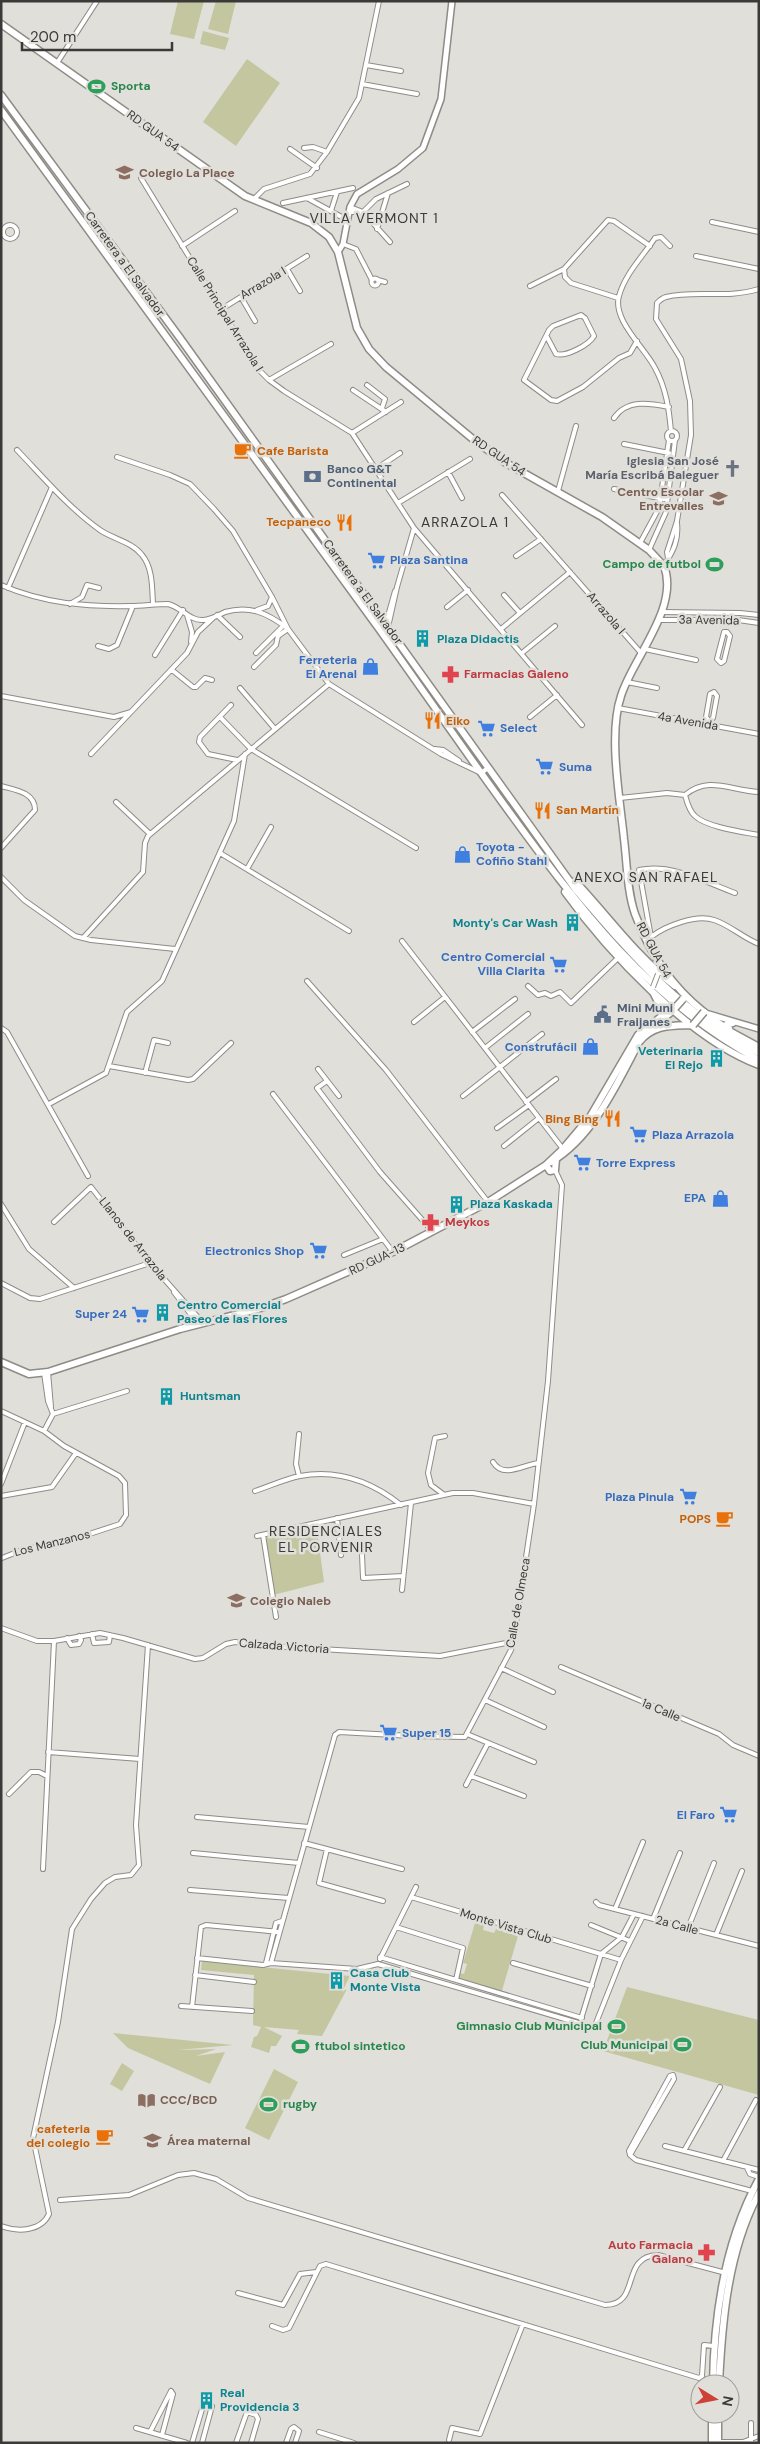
<svg xmlns="http://www.w3.org/2000/svg" width="760" height="2444" font-family="'DM Sans',sans-serif">
<style>
.green{fill:#c3c69f}
.lines{fill:none;stroke-linecap:round;stroke-linejoin:round}
.minor-casing{stroke:#8e8c87;stroke-width:6}
.tertiary-casing{stroke:#8e8c87;stroke-width:8}
.primary-casing{stroke:#8e8c87;stroke-width:9}
.trunk-casing{stroke:#8e8c87;stroke-width:9}
.minor{stroke:#fff;stroke-width:4}
.tertiary{stroke:#fff;stroke-width:5}
.primary{stroke:#fff;stroke-width:6}
.trunk{stroke:#fff;stroke-width:6}
.minor-bridge-casing{stroke:#8e8c87;stroke-width:6;stroke-linecap:butt}
.primary-bridge-casing{stroke:#8e8c87;stroke-width:9;stroke-linecap:butt}
.minor-bridge{stroke:#fff;stroke-width:4}
.primary-bridge{stroke:#fff;stroke-width:6}
.labels{text-anchor:middle;dominant-baseline:central;stroke-width:5;stroke-linejoin:round;paint-order:stroke}
.leisure-label{font-size:12px;font-weight:bold;fill:#27864d;stroke:#e1dfd9;text-anchor:start}
.street-label{font-size:12px;fill:#3b3a38;stroke:#e1dfd9}
.education-label{font-size:12px;font-weight:bold;fill:#785e54;stroke:#e1dfd9;text-anchor:start}
.food-label{font-size:12px;font-weight:bold;fill:#c56008;stroke:#e1dfd9;text-anchor:end}
.worship-label{font-size:12px;font-weight:bold;fill:#5b616d;stroke:#e1dfd9;text-anchor:end}
.service-label{font-size:12px;font-weight:bold;fill:#4e5e75;stroke:#e1dfd9;text-anchor:start}
.shop-label{font-size:12px;font-weight:bold;fill:#366cbe;stroke:#e1dfd9;text-anchor:end}
.culture-label{font-size:12px;font-weight:bold;fill:#0d838f;stroke:#e1dfd9;text-anchor:start}
.health-label{font-size:12px;font-weight:bold;fill:#be3a42;stroke:#e1dfd9;text-anchor:start}
.neighbourhood-label{font-size:14px;letter-spacing:1px;fill:#3b3a38;stroke:#e1dfd9}
</style>
<rect width="100%" height="100%" fill="#e1dfd9"/>
<path class="green" d="M178,1H204L194,39L170,34Z
M216,1H236L228,34L208,29Z
M203,31L229,38L225,50L200,44Z
M247,59L280,83L236,146L203,122Z
M316,1523L324,1582L273,1595L263,1535Z
M475,1923L484,1925L483,1930L494,1933L496,1929L518,1936L501,1994L458,1981L460,1973L464,1974L467,1964L463,1963Z
M202,1961L350,1976L342,1992L347,1989L322,2036L297,2034L299,2030L264,2027L282,2036L276,2046H271L269,2053L251,2047L254,2037L257,2036L261,2027L253,2025L254,1975L201,1970Z
M627,1987L759,2020V2095L603,2051Z
M113,2033L233,2045L178,2050L216,2049L196,2056L225,2052L210,2084L128,2048Z
M122,2063L134,2071L122,2091L110,2084Z
M274,2069L298,2082L269,2140L245,2128Z"/>
<g class="lines">
<defs>
<path id="minor" d="M57,63L97,1
M366,65L401,71
M362,84L417,94
M304,148L313,147L327,152
M290,149L317,168
M141,178L257,368L269,380L284,391L352,433L414,528L582,725
M307,198L347,220
M253,200L264,189L310,174L327,152L359,98L379,1
M283,203L353,188
M350,207L363,212L390,242
M331,211L337,192
M349,212H363L376,199L407,184
M712,222L759,232
M3 232a7 7 0 1 1 14 0a7 7 0 1 1-14 0Z
M377,229L388,193
M343,244L356,249L372,280
M182,246L235,211
M670,246L661,237L655,238C643,256 625,274 619,296C612,320 645,348 655,368C666,388 669,409 671,431
M696,256L759,269
M287,269L300,291
M371.5 282a3.5 3.5 0 1 1 7 0a3.5 3.5 0 1 1-7 0Z
M378,280L385,282
M530,286L564,269
M241,297L255,321
M618,298L571,283L565,277L564,269L608,220L614,221L650,246
M220,310L307,256
M547,337L556,354C566,357 589,345 594,336L585,318L581,315L553,326L549,330L524,380L551,400L557,401L583,387L619,358L630,353L637,341
M269,380L331,344
M367,385L385,399L382,408
M353,390L386,412
M614,418C627,399 649,403 669,407
M667 436a5 5 0 1 1 10 0a5 5 0 1 1-10 0Z
M352,433L401,402
M624,444L669,453
M17,450C43,477 69,508 100,530C113,539 132,542 142,555C153,568 152,588 153,604
M117,457L170,475L190,484L214,509L233,531L272,597L288,629L329,684L441,754L481,773L488,768
M376,469L400,453
M448,472L462,498
M614,489L664,499
M558,491L576,426
M502,495L642,654
M398,503L470,459
M640,543L659,508L669,440
M649,550L666,512L675,440
M516,556L541,539
M668,558L667,552L677,521L691,435L690,401L681,359L656,319L657,303C660,300 662,298 666,297C695,290 726,299 759,289
M664,566C673,551 679,541 677,523
M1,585C43,603 85,607 130,606C143,606 155,604 168,604C181,607 190,621 203,620C210,620 219,615 225,612C250,605 267,613 287,628
M8,588L52,487
M504,595L520,613
M70,604L82,597L87,585L99,588
M447,607L468,590
M257,610L268,606L272,597
M661,612L740,613L759,615
M187,615L192,632L191,642
M217,615L240,637
M659,620H738L759,623
M386,623L395,591
M388,627L397,587L414,528
M501,629L570,572
M724,632H727L730,636L724,661L721,663L717,659Z
M98,646L109,649L117,645L133,606
M645,649L696,660
M256,653L284,625
M522,653L555,626
M155,655L183,610
M254,667L276,645L278,636L288,629
M172,670L193,687H196L205,678L212,680
M627,682L657,688
M240,688L275,729
M714,692L717,696L713,718L709,721L706,717L710,694Z
M1,696L114,717L131,712
M231,705L200,737L199,742L208,754L237,760
M618,708L759,734
M220,717L251,749L416,848
M530,717L557,695
M435,749L443,750L459,761
M91,754L187,653L198,632L213,618
M1,786C15,790 35,792 35,810L1,848
M685,795C687,802 689,811 695,816C706,827 743,832 759,835
M620,798L667,793L685,795C709,775 731,791 759,792
M116,802L150,834
M220,853L349,931
M247,869L271,827
M1,877L24,900L75,936L91,940L175,949
M651,937L639,870C672,863 705,882 735,893
M651,937C665,926 696,914 714,920C730,925 743,938 759,944
M83,938L143,872L145,843L148,836L329,684
M402,941L563,1149
M307,981L386,1070L488,1202
M528,986L538,995L545,993L551,996L560,992L571,1003L618,958
M414,1022L445,997
M1,1028L7,1032L88,1176
M472,1032L515,999
M485,1048L528,1014
M109,1066L188,1080L193,1079L231,1043
M318,1069L339,1096
M145,1073L154,1040L168,1043
M327,1081L317,1088L380,1172L433,1232
M273,1094L393,1252
M463,1096L542,1034
M526,1102L556,1079
M49,1104L106,1073L127,1012L162,981L234,821L245,754
M497,1128L529,1105
M504,1146L539,1118
M1,1204L29,1249L74,1288
M54,1222L91,1187L150,1263L203,1323
M344,1255L383,1239
M1,1283L30,1298L40,1299L150,1263
M174,1292L198,1324
M48,1372L51,1407
M44,1373L48,1401L53,1414
M1,1411L44,1431L64,1446L119,1476L125,1483L126,1515L120,1524L68,1541L22,1550L2,1558
M44,1431L53,1414L127,1391
M299,1434L296,1464L299,1476
M493,1462C503,1479 523,1465 538,1463
M1,1484L25,1422
M255,1491C270,1486 285,1479 300,1476C338,1469 372,1482 401,1505
M443,1494L431,1485L428,1473L435,1438L445,1436
M1,1496L52,1487L76,1453
M337,1518L341,1555
M263,1535L276,1617
M257,1536L453,1493H473L534,1504
M362,1554L363,1578L403,1576
M402,1590L411,1503
M1,1628L37,1641H54L100,1633L123,1638L195,1659L203,1658L226,1644L235,1642L286,1647L440,1656L506,1643L514,1637
M92,1634L94,1643L109,1642L110,1635
M67,1638L71,1645L79,1644L81,1640L79,1636
M561,1667L719,1734L733,1745L759,1756
M501,1668L553,1692
M485,1700L544,1727
M467,1734L534,1762
M48,1752L140,1759
M471,1776L524,1796
M466,1785L488,1743
M9,1794L31,1772H39L47,1776
M197,1817L309,1827
M304,1843L402,1869
M327,1849L319,1883L383,1901
M193,1853L299,1863
M43,1869L54,1641
M190,1890L289,1898
M411,1897L621,1960
M596,1902L599,1905L759,1946
M615,1909L643,1842
M653,1919L680,1853
M591,1925L630,1941
M396,1927L463,1948L456,1980
M688,1928L714,1863
M716,1935L742,1871
M380,1957L582,2018
M197,1958L263,1965L271,1963L357,1969L378,1964L592,2027L596,2023L621,1960L643,1916
M380,1959L416,1887
M266,1963L276,1923L282,1921
M271,1963L335,1735L339,1732L412,1736L465,1737L511,1650L514,1637L534,1504L548,1381L562,1185L555,1170
M513,1963L592,1986
M195,1975L254,1982
M181,2006L252,2011
M192,2007L201,1927L206,1925L279,1932
M581,2019L601,1954L622,1937L634,1914
M673,2075L674,2079L630,2155L629,2151L670,2076Z
M665,2146L759,2170
M684,2151L720,2087
M630,2155L636,2160L752,2191
M723,2161L756,2100
M747,2168L750,2174L759,2177
M60,2200L129,2195L178,2175L194,2173L216,2179L248,2198L605,2305C642,2305 619,2256 658,2255L726,2273
M1,2226C17,2232 41,2232 49,2214L33,2138L58,2022L72,1929L91,1899L105,1883L115,1877L131,1875L139,1865L136,1825L148,1645
M238,2293L283,2305L300,2274L316,2272
M272,2326L283,2330L289,2328L320,2266L326,2264L699,2378L702,2376L704,2345L714,2346
M136,2428L187,2443
M150,2432L171,2391
M319,2432L354,2443
M162,2435L173,2394L171,2391
M449,2440L452,2428L480,2434L523,2324
M718,2442H743L759,2436
M192,2443L203,2406L207,2402L212,2406L202,2443
M236,2443L247,2412L256,2415L258,2419L251,2443
M286,2443L291,2429L294,2427L299,2431L295,2443
M751,2443V2423"/>
<path id="tertiary" d="M338,252L343,244L350,207L357,194L398,169L423,148L441,99L452,1
M709,1014L759,1029"/>
<path id="primary" d="M1,24L245,196L311,223L329,237L338,252L357,328L369,349L386,367L474,440L506,463L602,517L649,550L664,566C680,608 632,659 621,696C608,734 620,799 624,839C627,863 627,891 635,914C649,952 672,987 704,1012
M654,994L662,1010V1016L657,1020
M551,1162C593,1137 617,1084 639,1042C654,1024 671,1026 693,1025
M546,1165L550,1171L555,1170L556,1159
M1,1362L29,1374L48,1372L180,1329L258,1309L286,1299L393,1252L488,1202L546,1165L563,1149L590,1117L638,1035C649,1023 665,1021 675,1008
M713,2384C714,2314 725,2241 759,2179
M719,2384C722,2320 728,2251 759,2193
M712,2443V2414
M718,2443V2414"/>
<path id="trunk" d="M1,95L180,338L576,890C632,955 680,1013 759,1053
M1,110C127,282 252,454 377,626C420,686 462,747 505,806C577,905 648,1001 759,1060
M575,881C608,916 636,956 675,986
M565,892C608,952 689,1039 759,1065
M704,1012L731,1032L759,1047
M730,1031L727,1024L733,1023"/>
</defs>
<use href="#minor" class="minor-casing"/>
<use href="#tertiary" class="tertiary-casing"/>
<use href="#primary" class="primary-casing"/>
<use href="#trunk" class="trunk-casing"/>
<use href="#minor" class="minor"/>
<use href="#tertiary" class="tertiary"/>
<use href="#primary" class="primary"/>
<use href="#trunk" class="trunk"/>
<defs>
<path id="minor-bridge" d="M653,987L658,974"/>
<path id="primary-bridge" d="M675,1008L683,999
M693,1025L704,1012"/>
</defs>
<use href="#minor-bridge" class="minor-bridge-casing"/>
<use href="#primary-bridge" class="primary-bridge-casing"/>
<use href="#minor-bridge" class="minor-bridge"/>
<use href="#primary-bridge" class="primary-bridge"/>
</g>
<defs>
<symbol id="stadium-bare" viewBox="-9 -9 18 18"><path d="M0-5a6.5 5 0 1 0 0 10a6.5 5 0 1 0 0-10ZM-3.5-1.8h7v3.6h-7Z" fill="#2e9e5b" stroke="#e1dfd9" stroke-width="2.5" paint-order="stroke"/></symbol>
<symbol id="school-bare" viewBox="-9 -9 18 18"><path d="M0-5L7-2L0 1L-7-2ZM-4 1L0 2.5L4 1V4Q0 6-4 4Z" fill="#8d6e63" stroke="#e1dfd9" stroke-width="2.5" paint-order="stroke"/></symbol>
<symbol id="cafe-bare" viewBox="-9 -9 18 18"><path d="M-5.5-4.5H6V0H3Q3 3.5 0 3.5H-2.5Q-5.5 3.5-5.5 0ZM3-3.2v2h1.7v-2ZM-6 4.5H4V6H-6Z" fill="#e8710a" stroke="#e1dfd9" stroke-width="2.5" paint-order="stroke"/></symbol>
<symbol id="church-bare" viewBox="-9 -9 18 18"><path d="M-1.2-6h2.4v3.5h3.3v2.4h-3.3V6h-2.4V-.1h-3.3v-2.4h3.3Z" fill="#6b7280" stroke="#e1dfd9" stroke-width="2.5" paint-order="stroke"/></symbol>
<symbol id="bank-bare" viewBox="-9 -9 18 18"><path d="M-6-4H6V4H-6ZM0-2.3a2.3 2.3 0 1 0 0 4.6a2.3 2.3 0 1 0 0-4.6Z" fill="#5c6f8a" stroke="#e1dfd9" stroke-width="2.5" paint-order="stroke"/></symbol>
<symbol id="restaurant-bare" viewBox="-9 -9 18 18"><path d="M-5-6h1v4h1v-4h1v4h1v-4h1v5L-1.5 .5V6h-2V.5L-5-1ZM5-6V6H3V1.5H1.5Q1.5-4 5-6Z" fill="#e8710a" stroke="#e1dfd9" stroke-width="2.5" paint-order="stroke"/></symbol>
<symbol id="supermarket-bare" viewBox="-9 -9 18 18"><path d="M-6-5.5h2.5l.6 2H6L4.5 2H-2.5L-4.4-4H-6ZM-1.5 3.2a1.3 1.3 0 1 0 .1 0ZM3 3.2a1.3 1.3 0 1 0 .1 0Z" fill="#3f7fe0" stroke="#e1dfd9" stroke-width="2.5" paint-order="stroke"/></symbol>
<symbol id="building-bare" viewBox="-9 -9 18 18"><path d="M-4-6H4V6H1V3H-1V6H-4ZM-2.5-4.3h1.7v1.8h-1.7ZM.8-4.3h1.7v1.8H.8ZM-2.5-1h1.7V.8h-1.7ZM.8-1h1.7V.8H.8Z" fill="#0f9aa8" stroke="#e1dfd9" stroke-width="2.5" paint-order="stroke"/></symbol>
<symbol id="shop-bare" viewBox="-9 -9 18 18"><path d="M-5-2.5h2.3a2.7 3.5 0 0 1 5.4 0H5L5.5 6h-11ZM-1.5-2.5h3a1.5 2.3 0 0 0-3 0Z" fill="#3f7fe0" stroke="#e1dfd9" stroke-width="2.5" paint-order="stroke"/></symbol>
<symbol id="pharmacy-bare" viewBox="-9 -9 18 18"><path d="M-2-6h4v4h4v4h-4v4h-4v-4h-4v-4h4Z" fill="#e0444e" stroke="#e1dfd9" stroke-width="2.5" paint-order="stroke"/></symbol>
<symbol id="civic-bare" viewBox="-9 -9 18 18"><path d="M-.6-6.5H3V-4.5H.6V-3L4-1V1h2V6H-6V1h2V-1L-.6-3ZM-1.2 2.5V6h2.4V2.5Z" fill="#5c6f8a" stroke="#e1dfd9" stroke-width="2.5" paint-order="stroke"/></symbol>
<symbol id="university-bare" viewBox="-9 -9 18 18"><path d="M0-5L7-2L0 1L-7-2ZM-4 1L0 2.5L4 1V4Q0 6-4 4Z" fill="#8d6e63" stroke="#e1dfd9" stroke-width="2.5" paint-order="stroke"/></symbol>
<symbol id="library-bare" viewBox="-9 -9 18 18"><path d="M-6-4Q-3-5.5-.7-3.5V5Q-3 3-6 4ZM6-4Q3-5.5 .7-3.5V5Q3 3 6 4Z" fill="#8d6e63" stroke="#e1dfd9" stroke-width="2.5" paint-order="stroke"/></symbol>
</defs>
<g fill-rule="evenodd">
<use href="#stadium-bare" x="84" y="74" width="25" height="25"/>
<use href="#school-bare" x="112" y="160" width="25" height="25"/>
<use href="#cafe-bare" x="230" y="438" width="25" height="25"/>
<use href="#church-bare" x="720" y="456" width="25" height="25"/>
<use href="#bank-bare" x="300" y="464" width="25" height="25"/>
<use href="#school-bare" x="706" y="486" width="25" height="25"/>
<use href="#restaurant-bare" x="332" y="510" width="25" height="25"/>
<use href="#supermarket-bare" x="364" y="548" width="25" height="25"/>
<use href="#stadium-bare" x="702" y="552" width="25" height="25"/>
<use href="#building-bare" x="410" y="626" width="25" height="25"/>
<use href="#shop-bare" x="358" y="654" width="25" height="25"/>
<use href="#pharmacy-bare" x="438" y="662" width="25" height="25"/>
<use href="#restaurant-bare" x="420" y="708" width="25" height="25"/>
<use href="#supermarket-bare" x="474" y="716" width="25" height="25"/>
<use href="#supermarket-bare" x="532" y="754" width="25" height="25"/>
<use href="#restaurant-bare" x="530" y="798" width="25" height="25"/>
<use href="#shop-bare" x="450" y="842" width="25" height="25"/>
<use href="#building-bare" x="560" y="910" width="25" height="25"/>
<use href="#supermarket-bare" x="546" y="952" width="25" height="25"/>
<use href="#civic-bare" x="590" y="1002" width="25" height="25"/>
<use href="#shop-bare" x="578" y="1034" width="25" height="25"/>
<use href="#building-bare" x="704" y="1046" width="25" height="25"/>
<use href="#restaurant-bare" x="600" y="1106" width="25" height="25"/>
<use href="#supermarket-bare" x="626" y="1122" width="25" height="25"/>
<use href="#supermarket-bare" x="570" y="1150" width="25" height="25"/>
<use href="#shop-bare" x="708" y="1186" width="25" height="25"/>
<use href="#building-bare" x="444" y="1192" width="25" height="25"/>
<use href="#pharmacy-bare" x="418" y="1210" width="25" height="25"/>
<use href="#supermarket-bare" x="306" y="1238" width="25" height="25"/>
<use href="#building-bare" x="150" y="1300" width="25" height="25"/>
<use href="#supermarket-bare" x="128" y="1302" width="25" height="25"/>
<use href="#building-bare" x="154" y="1384" width="25" height="25"/>
<use href="#supermarket-bare" x="676" y="1484" width="25" height="25"/>
<use href="#cafe-bare" x="712" y="1506" width="25" height="25"/>
<use href="#university-bare" x="224" y="1588" width="25" height="25"/>
<use href="#supermarket-bare" x="376" y="1720" width="25" height="25"/>
<use href="#supermarket-bare" x="716" y="1802" width="25" height="25"/>
<use href="#building-bare" x="324" y="1968" width="25" height="25"/>
<use href="#stadium-bare" x="604" y="2014" width="25" height="25"/>
<use href="#stadium-bare" x="670" y="2032" width="25" height="25"/>
<use href="#stadium-bare" x="288" y="2034" width="25" height="25"/>
<use href="#library-bare" x="134" y="2088" width="25" height="25"/>
<use href="#stadium-bare" x="256" y="2092" width="25" height="25"/>
<use href="#cafe-bare" x="92" y="2124" width="25" height="25"/>
<use href="#school-bare" x="140" y="2128" width="25" height="25"/>
<use href="#pharmacy-bare" x="694" y="2240" width="25" height="25"/>
<use href="#building-bare" x="194" y="2388" width="25" height="25"/>
</g>
<g class="labels">
<g class="leisure-label">
<text x="111" y="86">Sporta</text>
<text x="701" y="564" text-anchor="end">Campo de futbol</text>
<text x="602" y="2026" text-anchor="end">Gimnasio Club Municipal</text>
<text x="668" y="2045" text-anchor="end">Club Municipal</text>
<text x="315" y="2046">ftubol sintetico</text>
<text x="283" y="2104">rugby</text>
</g>
<g class="street-label">
<text transform="translate(153 131) rotate(36)">RD GUA 54</text>
<text transform="translate(125 264) rotate(54)">Carretera a El Salvador</text>
<text transform="translate(263 283) rotate(-31)">Arrazola I</text>
<text transform="translate(225 314) rotate(58)">Calle Principal Arrazola I</text>
<text transform="translate(499 456) rotate(34)">RD GUA 54</text>
<text transform="translate(363 592) rotate(54)">Carretera a El Salvador</text>
<text transform="translate(606 613) rotate(49)">Arrazola I</text>
<text transform="translate(709 620) rotate(1)">3a Avenida</text>
<text transform="translate(688 721) rotate(10)">4a Avenida</text>
<text transform="translate(654 950) rotate(62)">RD GUA 54</text>
<text transform="translate(133 1239) rotate(52)">Llanos de Arrazola</text>
<text transform="translate(377 1259) rotate(-25)">RD GUA-13</text>
<text transform="translate(52 1543) rotate(-14)">Los Manzanos</text>
<text transform="translate(518 1603) rotate(-80)">Calle de Olmeca</text>
<text transform="translate(284 1646) rotate(4)">Calzada Victoria</text>
<text transform="translate(661 1710) rotate(23)">1a Calle</text>
<text transform="translate(677 1925) rotate(15)">2a Calle</text>
<text transform="translate(506 1926) rotate(17)">Monte Vista Club</text>
</g>
<g class="education-label">
<text x="139" y="173">Colegio La Place</text>
<text x="704" y="492" text-anchor="end">Centro Escolar<tspan x="704" dy="14">Entrevalles</tspan></text>
<text x="250" y="1601">Colegio Naleb</text>
<text x="160" y="2100">CCC/BCD</text>
<text x="167" y="2141">Área maternal</text>
</g>
<g class="food-label">
<text x="257" y="451" text-anchor="start">Cafe Barista</text>
<text x="331" y="522">Tecpaneco</text>
<text x="446" y="721" text-anchor="start">Eiko</text>
<text x="556" y="810" text-anchor="start">San Martín</text>
<text x="599" y="1119">Bing Bing</text>
<text x="711" y="1519">POPS</text>
<text x="90" y="2129">cafeteria<tspan x="90" dy="14">del colegio</tspan></text>
</g>
<g class="worship-label">
<text x="719" y="461">Iglesia San José<tspan x="719" dy="14">María Escribá Baleguer</tspan></text>
</g>
<g class="service-label">
<text x="327" y="469">Banco G&amp;T<tspan x="327" dy="14">Continental</tspan></text>
<text x="617" y="1008">Mini Muni<tspan x="617" dy="14">Fraijanes</tspan></text>
</g>
<g class="shop-label">
<text x="390" y="560" text-anchor="start">Plaza Santina</text>
<text x="357" y="660">Ferreteria<tspan x="357" dy="14">El Arenal</tspan></text>
<text x="500" y="728" text-anchor="start">Select</text>
<text x="559" y="767" text-anchor="start">Suma</text>
<text x="476" y="847" text-anchor="start">Toyota -<tspan x="476" dy="14">Cofiño Stahl</tspan></text>
<text x="545" y="957">Centro Comercial<tspan x="545" dy="14">Villa Clarita</tspan></text>
<text x="577" y="1047">Construfácil</text>
<text x="652" y="1135" text-anchor="start">Plaza Arrazola</text>
<text x="596" y="1163" text-anchor="start">Torre Express</text>
<text x="706" y="1198">EPA</text>
<text x="304" y="1251">Electronics Shop</text>
<text x="127" y="1314">Super 24</text>
<text x="674" y="1497">Plaza Pinula</text>
<text x="402" y="1733" text-anchor="start">Super 15</text>
<text x="715" y="1815">El Faro</text>
</g>
<g class="culture-label">
<text x="437" y="639">Plaza Didactis</text>
<text x="558" y="923" text-anchor="end">Monty's Car Wash</text>
<text x="703" y="1051" text-anchor="end">Veterinaria<tspan x="703" dy="14">El Rejo</tspan></text>
<text x="470" y="1204">Plaza Kaskada</text>
<text x="177" y="1305">Centro Comercial<tspan x="177" dy="14">Paseo de las Flores</tspan></text>
<text x="180" y="1396">Huntsman</text>
<text x="350" y="1973">Casa Club<tspan x="350" dy="14">Monte Vista</tspan></text>
<text x="220" y="2393">Real<tspan x="220" dy="14">Providencia 3</tspan></text>
</g>
<g class="health-label">
<text x="464" y="674">Farmacias Galeno</text>
<text x="445" y="1222">Meykos</text>
<text x="693" y="2245" text-anchor="end">Auto Farmacia<tspan x="693" dy="14">Galano</tspan></text>
</g>
<g class="neighbourhood-label">
<text x="374" y="218">VILLA VERMONT 1</text>
<text x="465" y="522">ARRAZOLA 1</text>
<text x="646" y="877">ANEXO SAN RAFAEL</text>
<text x="326" y="1531">RESIDENCIALES<tspan x="326" dy="16">EL PORVENIR</tspan></text>
</g>
</g>
<rect width="760" height="2444" fill="none" stroke="#3b3a38" stroke-width="5"/>
<g transform="translate(715 2399) rotate(100)"><circle r="24" fill="#e1dfd9" stroke="#9f9d99"/>
<path d="M0-4L9 19L0 12L-9 19Z" fill="#ce4136"/>
<text y="-8" font-size="14" font-weight="bold" text-anchor="middle" fill="#3b3a38">N</text>
</g>
<path d="M22 42v8h150v-8" fill="none" stroke="#3b3a38" stroke-width="2.5"/>
<text x="30" y="42" font-size="15" fill="#3b3a38" stroke="#e1dfd9" stroke-width="4" paint-order="stroke">200 m</text>
</svg>
